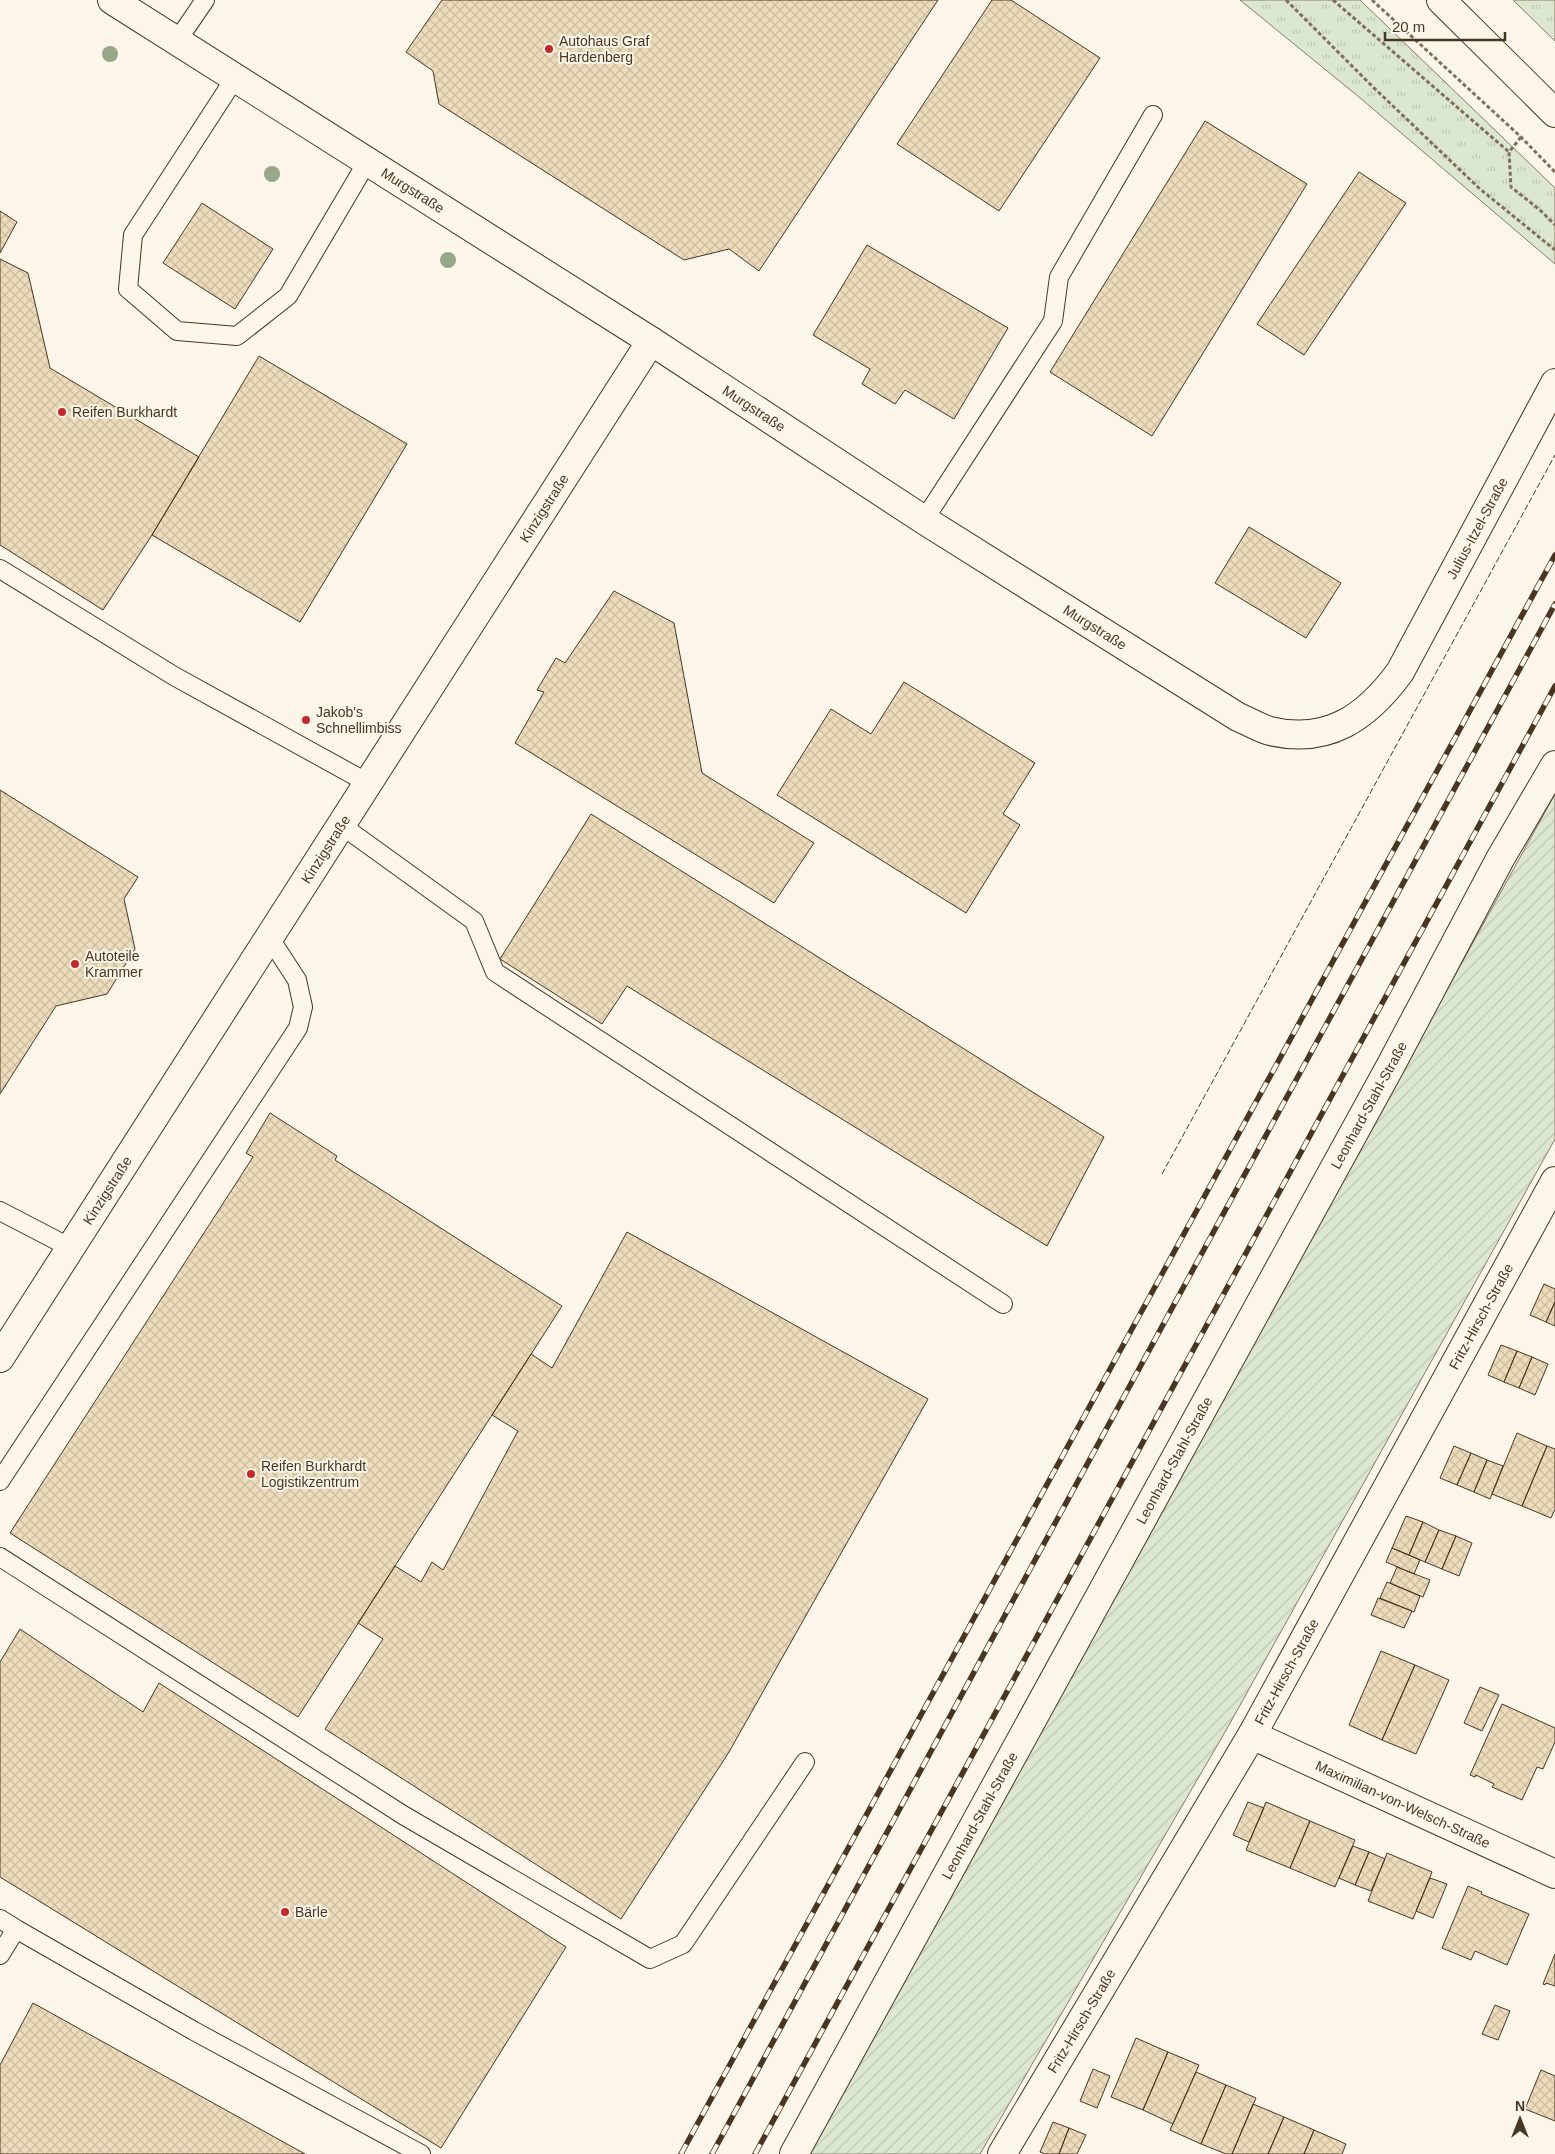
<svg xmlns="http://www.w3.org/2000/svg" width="1555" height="2154" font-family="Arial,sans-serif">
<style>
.grass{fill:url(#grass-tufts);stroke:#887966}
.garden{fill:url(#garden-furrows);stroke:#887966}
.building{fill:url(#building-cross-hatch);stroke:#4a3520}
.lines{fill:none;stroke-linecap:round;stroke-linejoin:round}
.lane-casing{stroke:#4a3520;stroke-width:20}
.street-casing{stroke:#4a3520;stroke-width:30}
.secondary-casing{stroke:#4a3520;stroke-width:30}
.path{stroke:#7f6f5c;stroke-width:3;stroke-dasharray:4 2.5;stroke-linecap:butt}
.lane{stroke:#fbf6e9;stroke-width:18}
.street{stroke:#fbf6e9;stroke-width:28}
.secondary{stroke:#fbf6e9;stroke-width:28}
.rail-casing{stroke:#4a3520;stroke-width:5.5}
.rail{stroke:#fbf6e9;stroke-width:4;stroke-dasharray:11;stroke-linecap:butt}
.fence{stroke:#4a3520;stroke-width:1;stroke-dasharray:6 2.5;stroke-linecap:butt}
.tree{fill:#96a887}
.poi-dot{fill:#c62828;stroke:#fbf6e9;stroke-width:2}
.labels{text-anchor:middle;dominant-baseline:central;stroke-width:4;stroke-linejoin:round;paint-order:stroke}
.poi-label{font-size:14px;fill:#4a3520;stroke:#fbf6e9;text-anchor:start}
.street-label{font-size:14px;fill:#4a3520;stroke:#fbf6e9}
</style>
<defs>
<pattern id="grass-tufts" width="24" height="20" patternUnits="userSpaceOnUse" patternTransform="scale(1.25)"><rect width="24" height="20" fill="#dce7d0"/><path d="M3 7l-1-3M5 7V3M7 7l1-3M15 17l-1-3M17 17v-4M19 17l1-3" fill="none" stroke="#bec7b2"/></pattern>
<pattern id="garden-furrows" width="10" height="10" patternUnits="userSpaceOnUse" patternTransform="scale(1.25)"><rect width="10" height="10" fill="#dce7d0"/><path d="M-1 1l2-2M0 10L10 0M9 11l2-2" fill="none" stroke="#bec7b2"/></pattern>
<pattern id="building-cross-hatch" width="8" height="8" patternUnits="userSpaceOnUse" patternTransform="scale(1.25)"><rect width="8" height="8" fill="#ecdcbc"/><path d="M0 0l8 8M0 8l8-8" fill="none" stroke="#ccbda1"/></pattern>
</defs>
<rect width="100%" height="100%" fill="#fbf6e9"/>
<path class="grass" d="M1240,0H1360L1555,188V264L1359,97Z
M1513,0H1555V41Z"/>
<path class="garden" d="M1555,794V1139L1229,1725L980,2154H804Z"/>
<path class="building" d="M442,0H938L759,271L729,249L684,260L439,104L433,71L406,52Z
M992,0H1011L1100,58L999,211L897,144Z
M1205,121L1307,184L1152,436L1050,372Z
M1359,172L1406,203L1304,355L1257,324Z
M202,203L273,249L235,309L163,263Z
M0,211L17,222L0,253Z
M867,245L1008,328L954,419L905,390L895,404L862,384L870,369L813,335Z
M0,259L28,273L50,368L199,457L152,535L103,610L0,545Z
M259,356L407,444L300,622L152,535Z
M1249,527L1341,583L1306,638L1215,583Z
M614,591L674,623L702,773L814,843L774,903L515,743L544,692L537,690L556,658L565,663Z
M904,682L1035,763L1003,814L1020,825L966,913L777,795L831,709L871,734Z
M0,790L138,877L124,899L135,949L107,994L56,1006L0,1094Z
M591,814L1104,1137L1047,1246L627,986L602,1024L500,959Z
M270,1113L337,1156L335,1160L562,1306L298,1717L10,1533L253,1157L246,1153Z
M627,1232L928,1399L729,1752L621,1919L325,1729L383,1639L358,1623L395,1566L421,1582L432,1562L443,1570L518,1431L492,1415L531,1354L552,1368Z
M1544,1284L1555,1289V1302L1546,1322L1530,1315Z
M1555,1302V1326L1546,1322Z
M1501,1345L1517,1351L1504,1382L1488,1375Z
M1517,1351L1532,1357L1519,1388L1504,1382Z
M1532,1357L1548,1364L1535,1395L1519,1388Z
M1517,1433L1547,1446L1522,1506L1492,1494Z
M1454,1446L1471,1453L1457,1485L1440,1478Z
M1547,1446L1555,1449V1509L1551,1518L1522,1506Z
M1471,1453L1487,1460L1474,1492L1457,1485Z
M1487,1460L1503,1466L1490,1499L1474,1492Z
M1406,1516L1423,1522L1409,1555L1392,1548Z
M1423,1522L1439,1530L1425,1562L1409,1555Z
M1439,1530L1456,1536L1442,1569L1425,1562Z
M1456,1536L1472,1543L1459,1576L1442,1569Z
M1392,1548L1420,1560L1414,1574L1386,1562Z
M1397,1567L1430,1580L1423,1597L1390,1583Z
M1387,1582L1420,1596L1414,1612L1380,1598Z
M1378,1598L1412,1611L1404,1628L1371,1615Z
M20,1629L143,1712L159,1683L566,1947L441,2148L0,1877V1662Z
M1381,1651L1415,1665L1382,1740L1349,1725Z
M1415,1665L1449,1680L1416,1754L1382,1740Z
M1480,1687L1499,1695L1482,1731L1464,1723Z
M1502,1704L1555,1728V1742L1543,1769L1537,1767L1522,1800L1492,1787L1494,1784L1476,1775L1475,1777L1470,1775Z
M1248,1802L1264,1808L1249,1842L1233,1835Z
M1266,1802L1310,1821L1290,1868L1246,1850Z
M1310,1821L1355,1840L1335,1887L1290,1868Z
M1353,1846L1369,1852L1355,1885L1339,1878Z
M1369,1852L1385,1859L1371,1891L1355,1885Z
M1387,1853L1432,1872L1413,1919L1368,1901Z
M1430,1878L1447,1884L1433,1918L1416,1911Z
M1468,1886L1482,1892L1481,1894L1529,1914L1507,1965L1475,1951L1471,1960L1442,1948Z
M1555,1954V1986L1546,1983L1545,1985L1543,1984Z
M33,2003L305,2154H0V2065Z
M1495,2005L1510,2011L1498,2040L1482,2034Z
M1136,2038L1168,2052L1143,2110L1111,2097Z
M1168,2052L1199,2065L1173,2124L1143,2110Z
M1093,2069L1110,2076L1097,2108L1080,2101Z
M1541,2070L1555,2076V2121L1525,2109Z
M1196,2072L1226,2085L1201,2144L1170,2130Z
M1226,2085L1256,2098L1232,2154H1226L1201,2144Z
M1253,2104L1284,2117L1268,2154H1232Z
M1284,2117L1314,2130L1304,2154H1268Z
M1053,2122L1069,2128L1059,2154H1045L1040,2152Z
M1069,2128L1086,2135L1077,2154H1059Z
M1314,2130L1346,2144L1342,2154H1304Z"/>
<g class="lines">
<defs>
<path id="lane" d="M177,41L205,0
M235,78L133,235L128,289L177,331L237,336L288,296L367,162
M924,520L1053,321L1059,277L1153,115
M0,569L174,676L368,783
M341,825L474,921L495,972L1003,1304
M0,1211L71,1248
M0,1481L298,1028L303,1007L297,980L269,937
M0,1557L403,1815L650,1959L683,1944L805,1762
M0,1919L16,1929L0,1955
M16,1929L194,2031L421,2154"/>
<g id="street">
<path id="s1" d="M112,0L651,341L924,520L1238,717C1248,721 1259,728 1270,731C1328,745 1367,717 1400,672L1555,383"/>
<path id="s2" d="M0,1358L651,341"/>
<path id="s3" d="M1252,1735L1555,1874"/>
<path id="s4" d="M794,2154L1391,1065L1500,859L1555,765"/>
<path id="s5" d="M1002,2154L1252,1735L1555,1181"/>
</g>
<path id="secondary" d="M1441,0L1555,113"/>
</defs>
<use href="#lane" class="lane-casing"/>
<use href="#street" class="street-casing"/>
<use href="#secondary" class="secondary-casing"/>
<path class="path" d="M1286,0L1372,86L1480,189L1555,250
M1333,0L1509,152
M1372,0L1521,137L1555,172
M1521,137L1509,152L1511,187L1540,210L1555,225"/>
<use href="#lane" class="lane"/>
<use href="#street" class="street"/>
<use href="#secondary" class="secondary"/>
<defs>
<path id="rail" d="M681,2154L1555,555
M712,2154L1555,604
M755,2154L1555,686"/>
</defs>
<use href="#rail" class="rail-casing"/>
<use href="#rail" class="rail"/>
<path class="fence" d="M1162,1174L1555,455"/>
</g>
<g class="tree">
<circle cx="110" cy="54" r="8"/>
<circle cx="272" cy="174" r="8"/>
<circle cx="448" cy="260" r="8"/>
</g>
<g class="poi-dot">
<circle cx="549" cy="49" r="5"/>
<circle cx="62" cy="412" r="5"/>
<circle cx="306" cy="720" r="5"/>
<circle cx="75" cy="964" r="5"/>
<circle cx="251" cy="1474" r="5"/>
<circle cx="285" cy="1912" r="5"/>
</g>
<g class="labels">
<g class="poi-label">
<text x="559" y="41">Autohaus Graf<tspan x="559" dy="16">Hardenberg</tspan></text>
<text x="72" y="412">Reifen Burkhardt</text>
<text x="316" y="712">Jakob's<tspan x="316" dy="16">Schnellimbiss</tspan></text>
<text x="85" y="956">Autoteile<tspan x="85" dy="16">Krammer</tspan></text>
<text x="261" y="1466">Reifen Burkhardt<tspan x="261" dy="16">Logistikzentrum</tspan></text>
<text x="295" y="1912">Bärle</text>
</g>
<g class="street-label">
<text stroke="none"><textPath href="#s1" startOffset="356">Murgstraße</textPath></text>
<text stroke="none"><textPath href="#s1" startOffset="761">Murgstraße</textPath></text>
<text stroke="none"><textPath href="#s2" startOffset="1009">Kinzigstraße</textPath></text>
<text stroke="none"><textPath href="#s1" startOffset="1686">Julius-Itzel-Straße</textPath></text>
<text stroke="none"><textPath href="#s1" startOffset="1166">Murgstraße</textPath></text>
<text stroke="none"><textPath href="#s2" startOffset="604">Kinzigstraße</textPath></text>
<text stroke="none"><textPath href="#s4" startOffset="1196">Leonhard-Stahl-Straße</textPath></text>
<text stroke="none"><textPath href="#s2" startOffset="199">Kinzigstraße</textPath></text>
<text stroke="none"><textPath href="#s5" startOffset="965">Fritz-Hirsch-Straße</textPath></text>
<text stroke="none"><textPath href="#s4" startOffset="791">Leonhard-Stahl-Straße</textPath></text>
<text stroke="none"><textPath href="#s5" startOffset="560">Fritz-Hirsch-Straße</textPath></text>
<text stroke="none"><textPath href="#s3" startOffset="166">Maximilian-von-Welsch-Straße</textPath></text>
<text stroke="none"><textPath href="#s4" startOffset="386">Leonhard-Stahl-Straße</textPath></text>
<text stroke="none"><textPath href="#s5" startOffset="155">Fritz-Hirsch-Straße</textPath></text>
</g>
</g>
<g transform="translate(1520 2119)" stroke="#fbf6e9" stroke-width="4" paint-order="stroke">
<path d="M0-4L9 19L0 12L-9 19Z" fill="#4a3520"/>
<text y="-8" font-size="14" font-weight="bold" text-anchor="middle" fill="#4a3520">N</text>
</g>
<path d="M1385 32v8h120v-8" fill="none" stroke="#4a3520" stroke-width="2.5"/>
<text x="1392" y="32" font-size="15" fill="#4a3520" stroke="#fbf6e9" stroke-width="4" paint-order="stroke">20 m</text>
</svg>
